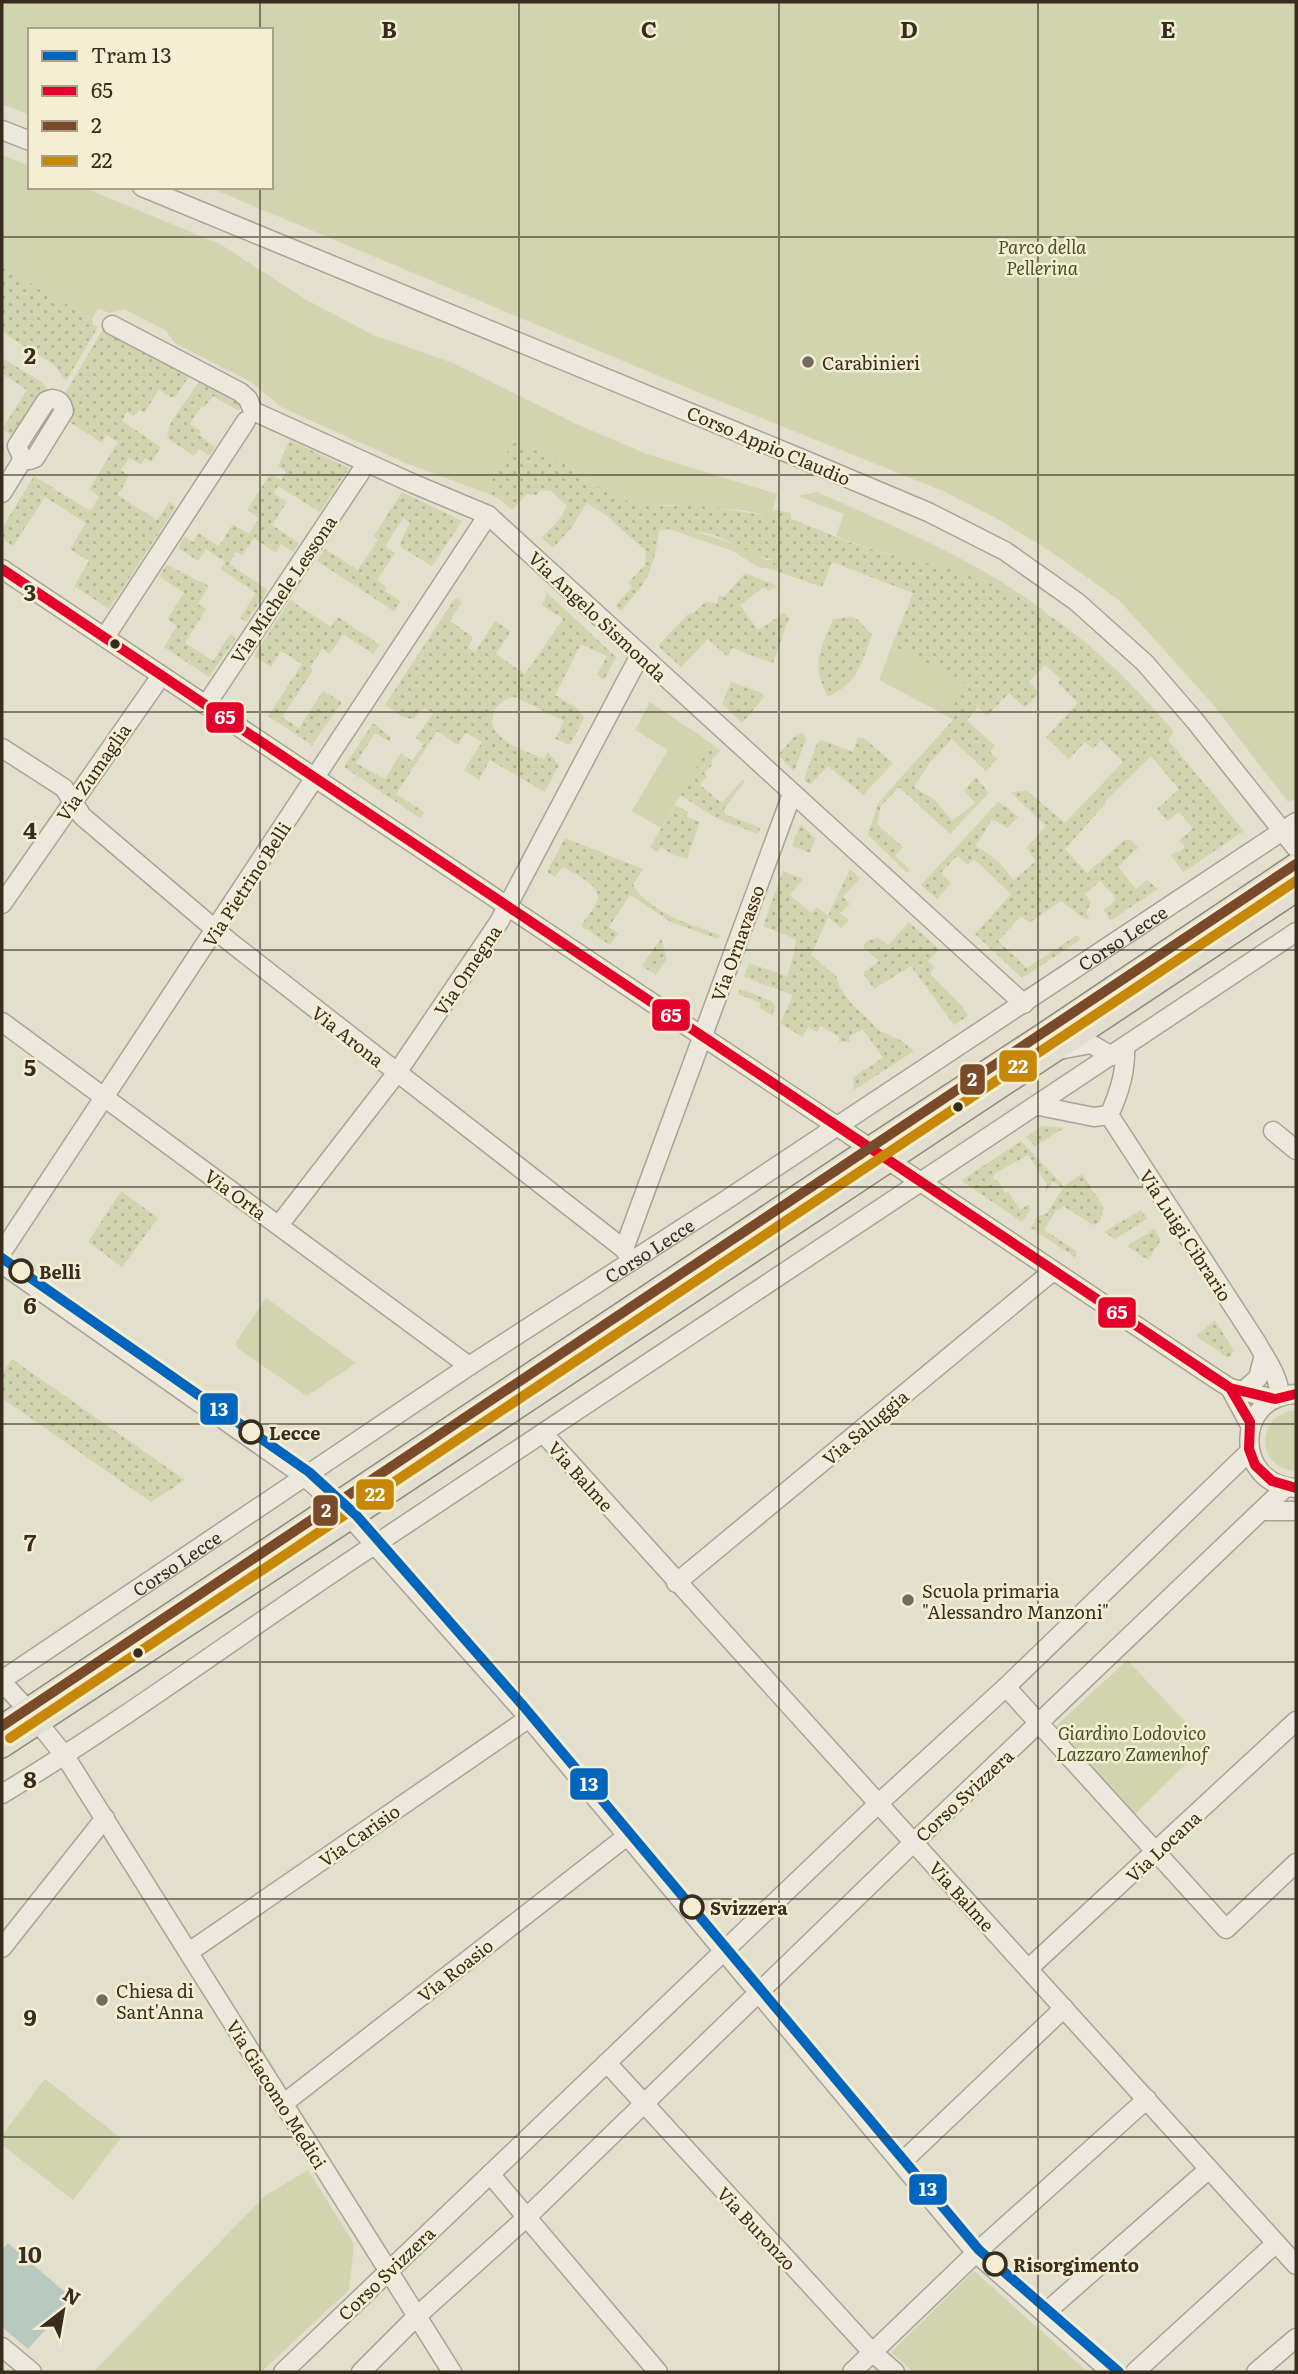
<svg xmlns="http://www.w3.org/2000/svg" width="1298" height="2374" font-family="Literata,serif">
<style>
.green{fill:#d0d4af}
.garden{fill:url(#garden-dots)}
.water{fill:#b8c9c0}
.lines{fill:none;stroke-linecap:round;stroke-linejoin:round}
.minor-casing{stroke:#a8a396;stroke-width:21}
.major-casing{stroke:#8e897d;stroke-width:24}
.minor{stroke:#ece8de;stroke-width:18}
.major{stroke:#e3dfd0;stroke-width:21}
.bus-1-casing{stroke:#f5eed2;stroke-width:16}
.bus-2-casing{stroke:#f5eed2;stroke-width:16}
.bus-3-casing{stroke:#f5eed2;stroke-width:16}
.bus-1{stroke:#e4002b;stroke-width:10}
.bus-2{stroke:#7a4b2a;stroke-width:10}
.bus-3{stroke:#c78808;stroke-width:10}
.tram-1-casing{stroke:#f5eed2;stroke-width:16}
.tram-1{stroke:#0065bd;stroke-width:10}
.grid{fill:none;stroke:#372c1e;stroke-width:2;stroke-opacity:0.55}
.poi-dot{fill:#736b5b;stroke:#f5eed2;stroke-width:2.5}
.bus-dot{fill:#372c1e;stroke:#f5eed2;stroke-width:2.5}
.stop-dot{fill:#f5eed2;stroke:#372c1e;stroke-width:3.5}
.labels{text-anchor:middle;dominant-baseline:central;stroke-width:5;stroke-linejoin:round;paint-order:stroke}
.park-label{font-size:18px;font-style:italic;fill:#435325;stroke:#f5eed2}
.poi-label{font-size:18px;fill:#372c1e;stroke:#f5eed2;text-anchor:start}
.street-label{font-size:18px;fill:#372c1e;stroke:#f5eed2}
.stop-label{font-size:18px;font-weight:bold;fill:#372c1e;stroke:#f5eed2;text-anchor:start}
.grid-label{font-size:23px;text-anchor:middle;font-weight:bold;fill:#372c1e;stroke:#f5eed2;stroke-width:5;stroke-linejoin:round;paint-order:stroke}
.line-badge{stroke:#f5eed2;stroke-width:2.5}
.badge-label{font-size:19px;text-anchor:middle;font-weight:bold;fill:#fff}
</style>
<defs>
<pattern id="garden-dots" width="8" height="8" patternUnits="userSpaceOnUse" patternTransform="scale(1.75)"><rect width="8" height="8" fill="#d0d4af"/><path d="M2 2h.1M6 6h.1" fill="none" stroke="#b3b696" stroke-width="1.8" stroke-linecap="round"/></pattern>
</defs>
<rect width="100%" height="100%" fill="#e3dfcd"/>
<path class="green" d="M2,2H1296V799L1288,802L1211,702L1119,600L1053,553L996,518L943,491L707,396L208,187H271V30H30V115L2,104Z
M2,155L30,166V187H82L220,244L305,299L373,335L453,363L576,424L647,454L777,494L771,516L741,510L670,505L651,506L623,500L594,485L568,465L515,440L497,469L486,493L408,464L281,407L251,382L175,343L165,330L124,309L109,313L98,308L92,319L2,267Z
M817,492C897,528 979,560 1049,615C1024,599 999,585 971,576C926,561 879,554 836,536L844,514L798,496Z
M693,531L740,546L766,560H777L770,569L758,567L733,551L683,534Z
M895,648L965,680L949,717L879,680L889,653Z
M650,702L711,743L661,828L632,811L668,750L635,730Z
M266,1298L356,1363L307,1396L237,1348L236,1342Z
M1296,1410V1471C1255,1469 1255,1414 1296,1410Z
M1127,1660L1206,1744L1131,1818L1051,1731Z
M45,2079L121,2138L73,2200L2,2145V2135Z
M308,2170L354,2244L349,2290L261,2372H93L266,2195Z
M974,2271L1074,2360L1088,2372H913L891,2352Z"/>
<path class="garden" d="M2,267L92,319L93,325L98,327L66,381L54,365L2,332Z
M103,329L190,375L175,397H171L159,390L144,413L139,410L134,416L127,412L122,421L161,447L151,462L145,458L141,465L129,458L121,470L129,476L118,495L157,520L169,502L176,507L109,609L74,586L89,561L70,549L86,523L45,497L13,546L2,539V528L34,476L90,511L99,497L89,489L118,442L106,435L102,443L68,421C74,410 74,402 66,392Z
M4,359L43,383L48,390L42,394L14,437L2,429L27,390L2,374V363Z
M200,380L243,403L239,411L213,396L204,407L201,406L190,424L201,431L199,435L215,447L209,456L199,449L194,456L167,438L170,424Z
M290,440L349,468L320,512L278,486L274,493L287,502L272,525L299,543L293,552L281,544L276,553L254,538L242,555L236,552L229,564L268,590L246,622L240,618L256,593L221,569L225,562L206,549L198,561L178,548L184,537L193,542L198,533L219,546L233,524L249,534L259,518L247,510L270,474L281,480L286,471L278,466Z
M515,440L568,465L594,485L623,500L651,506H703L770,516L774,510L791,513V519C813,526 833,537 855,544C894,557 935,563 974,577C1054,605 1120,668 1174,732L1168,740L1244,831L1183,872L1171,855L1176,851L1178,853L1185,847L1179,841L1193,828L1179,812L1167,821L1157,809L1179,789L1151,756L1105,801L1106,803L1065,849L1087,873L1124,840H1131L1138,848L1118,867L1136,889L1147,880L1158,889L1110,921L1104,910L1115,901L1114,896L1100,881L1085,894L1091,902L1086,913L1090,918L1085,919L1061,901L1029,923L1021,916L998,941L1027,968L1077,935L1080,940L1022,978L975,934L1011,894L974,859L968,865L957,856L941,873L951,883L937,899L921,885L998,802L1007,807L1018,817L1007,828L992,819L976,846L996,859L1014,880L1036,861L1026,848L1046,826L1010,792L1027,791L1065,823L1123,762L1101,740L1093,749L1085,742L1069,759L1046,737L1078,703L1058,683L1061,679L1045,665L1029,682L1039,693L1025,708L1009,693L987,716L978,707L967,720L995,746L990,752L997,759L986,771L952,739L931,761L914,787L935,800L952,821L975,803L964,790L976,777L989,793L950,834L899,787L881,806L877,824L903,847L895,856L910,870L907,873L868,835L878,803L953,720L949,717L964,681L895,648L889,653L913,593L832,562L822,587L770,569L776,560C746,558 715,523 683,534L670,529L659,531C653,572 648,581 621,611L615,606L632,587L628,583L645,565L646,551L612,521V519L587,503L571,528L553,548L542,538L560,518L567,506L551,491L542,490L536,495L527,494L512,510L500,499L486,493L497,469Z
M402,492L462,521L432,566L402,548L400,544L410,522L403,518L385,546L395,553L377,580L387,587L385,591L400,601L394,611L317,561L325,549L358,570L378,540L374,536Z
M167,565L209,586L198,604L206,609L185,643L213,661L230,634L236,638L209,677L164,647L177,626L167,619L184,593L159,576Z
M745,573L777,586L769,591L764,587L740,605L758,630L784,613L789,618L773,663L732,648L728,657L708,639L681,667L658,646L688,614L694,613L705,602L717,603L719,595L724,597Z
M547,593L616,657L604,680L597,675L607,656L581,644L555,695L577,708L584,718L570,745L555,739L564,721L515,697C505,699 498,703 494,712C483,739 526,750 544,759L548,752L559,765L545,792L490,760L479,780L464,770L482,742L466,733L458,745L437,731L396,794L424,812L420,818L344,767L373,723L390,737V742L375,733L356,763L385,779L401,753L412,761L424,744L416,738L433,713L424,708L413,719L403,717L385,705L455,598L462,602L450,621L473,637L468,648L475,652L495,621L511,631L496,654L525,674L563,619L542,605Z
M290,600L331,627L338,617L380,645L373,654L343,634L330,654L322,649L310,667L313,670L282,717L299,728L323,691L342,702L312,745L268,716L302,664L281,651L271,667L254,656Z
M852,617L858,620L872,635C860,666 859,681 828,697C810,663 820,652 833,619Z
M731,682L762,693L764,697L742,723L722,704Z
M803,733L806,739L794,771L778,755L794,737Z
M858,737L866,740L893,763L863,795L828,766L810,785L804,780L817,743L822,740L853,752Z
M711,743L720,751L711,761L713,764L704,773L707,776L700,785L722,803L743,779L745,781L724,809L725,814L760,828L758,834L716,818L680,795Z
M675,805L688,812L687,817L700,822L687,859L673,855L661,847L658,852L650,847Z
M800,824L815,838L810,853L792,846Z
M565,838L643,869L633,885C648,912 692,925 720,935L718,939L671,922L630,895L609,927L618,933L610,945L581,926C586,918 594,909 597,901C603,885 574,874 563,867L555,877L547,872Z
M850,869L860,878L843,897L850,904L840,913L849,920L841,928L828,917L811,955L836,976L840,988L850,1002L880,1031L902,1041L914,1051L854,1090L853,1077L883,1058L863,1029L849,1037L850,1042H839V1037L821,1026L817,1032L808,1027L802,1037L780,1023L793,995L744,977L749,963L787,976L794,954L796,939L763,926L783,871L803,879L790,895L811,913L817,907L828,916Z
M909,922L939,949L928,961L935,967L930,974L962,1006L968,1016L954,1025L911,966L874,989L863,973L879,961L863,946L868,940L879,938L888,945Z
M661,938L667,958L656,975L642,966Z
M740,989L771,1001L775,1006L772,1016L759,1008L761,1003L738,994Z
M1042,1126L1064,1128L1035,1146L1026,1137Z
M1021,1141L1064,1186L1082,1174L1104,1208L1099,1223L1093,1225L1063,1206L1060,1210L1057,1209L1044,1230L1077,1251L1075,1257L1031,1228L1037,1217L1047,1213L1063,1188L1053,1182L1044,1195L1047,1184L1028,1155L994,1174L993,1178L998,1181L1005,1193L1008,1191L1020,1210L1029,1204L1031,1209L1022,1222L963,1182L962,1180Z
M121,1191L158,1218L122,1267L88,1242Z
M1141,1210L1147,1219L1115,1239L1104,1232Z
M1154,1229L1161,1240L1148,1260L1127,1246Z
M1215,1320L1234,1351L1230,1357H1227L1196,1336Z
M12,1359L185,1480L151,1502L2,1398V1374Z"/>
<path class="water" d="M8,2243L66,2293V2307L28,2349L2,2327V2250Z"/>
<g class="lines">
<defs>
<g id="minor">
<path d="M2,130L30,141"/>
<path d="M142,187L800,458L928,512L1005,551L1077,602L1145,663L1195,721L1296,848"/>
<path d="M112,325L240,392L248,399L253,411L414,484L488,515L1024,1004"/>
<path d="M52,399C61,400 62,404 64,411L35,458L30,460L23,459L17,446L46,401Z"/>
<path d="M2,493L23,459"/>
<path d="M2,569L1216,1379L1230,1388L1275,1399"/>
<path d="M105,637L246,421"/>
<path d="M206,705L360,473"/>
<path d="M2,748L64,788L82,816L230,942L624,1249L632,1261"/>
<path d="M2,904L161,676"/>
<path d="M2,1022L469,1366"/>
<path d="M1059,1050L1091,1044L1112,1056"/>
<path d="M1039,1106L1094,1117L1109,1115"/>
<path d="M1109,1115L1257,1343C1267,1361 1279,1376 1280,1397"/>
<path d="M1109,1115C1119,1094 1126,1071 1125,1048"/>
<path d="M1273,1131L1296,1150"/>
<path d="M279,1225L396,1074L499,922L640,655"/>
<path d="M624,1249L792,794"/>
<path d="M2,1252L488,515"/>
<path d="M2,1264L304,1476L351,1518L529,1718L976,2253L1111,2372"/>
<path d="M1230,1388L1251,1427"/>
<path d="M1243,1391L1258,1378L1264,1355"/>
<path d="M543,1433L1296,2265"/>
<path d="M1295,1488C1233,1484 1235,1395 1296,1394"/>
<path d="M1262,1511H1296"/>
<path d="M676,1583L1053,1271"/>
<path id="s1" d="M2,1680L469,1366L720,1204L1296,822"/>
<path d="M2,1682L27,1709L65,1756L452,2372"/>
<path d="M1006,1687L1226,1929L1296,1863"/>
<path d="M2,1794C133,1715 256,1622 385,1538C690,1337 994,1136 1296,932"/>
<path d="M2,1948L105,1818"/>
<path d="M189,1952L529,1718"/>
<path d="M1028,1969L1296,1721"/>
<path d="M607,2063L872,2352L895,2372"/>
<path d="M283,2104L627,1836"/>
<path d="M901,2163L1064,2008"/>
<path d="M490,2174L658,2372"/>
<path d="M1045,2313L1209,2169"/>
<path d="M2,2347L32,2372"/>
<path d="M283,2372L879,1803L1006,1687L1250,1451"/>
<path d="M361,2372L417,2316L527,2217L914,1842L1286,1487"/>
<path d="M852,2372L979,2250L1147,2099"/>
<path d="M1135,2372L1276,2243"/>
<path d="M1256,2372L1296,2338"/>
</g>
<path id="major" d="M2,1726L869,1148L1040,1036L1296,864
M2,1747L351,1518L1296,891"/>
</defs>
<use href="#minor" class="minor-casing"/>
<use href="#major" class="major-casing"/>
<use href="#minor" class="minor"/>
<use href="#major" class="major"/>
<defs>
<path id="bus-1" d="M2,569L1230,1388L1250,1422L1249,1449L1255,1465L1272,1481L1296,1488
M1202,1370L1230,1388L1275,1399L1296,1394"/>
<path id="bus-2" d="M2,1726L1296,864"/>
<path id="bus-3" d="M10,1738L1296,881"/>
</defs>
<use href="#bus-1" class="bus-1-casing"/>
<use href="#bus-2" class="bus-2-casing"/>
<use href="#bus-3" class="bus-3-casing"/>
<use href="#bus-1" class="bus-1"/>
<use href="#bus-2" class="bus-2"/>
<use href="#bus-3" class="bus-3"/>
<defs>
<path id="tram-1" d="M2,1258L309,1472L356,1515L525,1708L979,2250L1119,2372"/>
</defs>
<use href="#tram-1" class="tram-1-casing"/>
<use href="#tram-1" class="tram-1"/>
</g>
<path class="grid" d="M260,2V30M519,2V2372M779,2V2372M1038,2V2372M260,187V2372M2,237H1296M2,475H1296M2,712H1296M2,950H1296M2,1187H1296M2,1424H1296M2,1662H1296M2,1899H1296M2,2137H1296"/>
<g class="poi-dot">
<circle cx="808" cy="362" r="7"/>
<circle cx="908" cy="1600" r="7"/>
<circle cx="102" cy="2000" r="7"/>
</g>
<g class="bus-dot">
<circle cx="115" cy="644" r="6"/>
<circle cx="958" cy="1107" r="6"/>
<circle cx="138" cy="1653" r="6"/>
</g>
<g class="stop-dot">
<circle cx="21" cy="1271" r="11"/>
<circle cx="251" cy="1432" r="11"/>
<circle cx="692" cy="1907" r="11"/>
<circle cx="995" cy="2264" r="11"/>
</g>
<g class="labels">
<g class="park-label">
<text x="1042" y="246">Parco della<tspan x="1042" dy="21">Pellerina</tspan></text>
<text x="1132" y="1732">Giardino Lodovico<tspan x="1132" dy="21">Lazzaro Zamenhof</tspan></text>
</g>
<g class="poi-label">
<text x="822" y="362">Carabinieri</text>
<text x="922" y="1590">Scuola primaria<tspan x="922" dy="21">"Alessandro Manzoni"</tspan></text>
<text x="116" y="1990">Chiesa di<tspan x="116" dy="21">Sant'Anna</tspan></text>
</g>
<g class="street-label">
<text transform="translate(769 445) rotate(23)">Corso Appio Claudio</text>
<text transform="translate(283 589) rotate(-56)">Via Michele Lessona</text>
<text transform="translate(598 616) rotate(43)">Via Angelo Sismonda</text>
<text transform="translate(93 772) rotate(-55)">Via Zumaglia</text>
<text transform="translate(246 884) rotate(-57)">Via Pietrino Belli</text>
<text stroke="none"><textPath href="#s1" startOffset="1344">Corso Lecce</textPath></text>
<text transform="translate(737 943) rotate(-70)">Via Ornavasso</text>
<text transform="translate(467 970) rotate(-56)">Via Omegna</text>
<text transform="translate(348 1036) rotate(38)">Via Arona</text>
<text transform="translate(236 1194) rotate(36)">Via Orta</text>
<text transform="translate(1186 1235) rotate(57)">Via Luigi Cibrario</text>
<text stroke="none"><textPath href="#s1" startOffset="777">Corso Lecce</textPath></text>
<text transform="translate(865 1427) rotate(-40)">Via Saluggia</text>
<text transform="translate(581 1476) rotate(48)">Via Balme</text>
<text stroke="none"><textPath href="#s1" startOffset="210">Corso Lecce</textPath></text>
<text transform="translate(964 1795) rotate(-43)">Corso Svizzera</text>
<text transform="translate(359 1835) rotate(-35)">Via Carisio</text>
<text transform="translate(1163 1846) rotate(-43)">Via Locana</text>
<text transform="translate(962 1896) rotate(48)">Via Balme</text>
<text transform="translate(455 1970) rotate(-38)">Via Roasio</text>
<text transform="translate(277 2094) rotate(58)">Via Giacomo Medici</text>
<text transform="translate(757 2228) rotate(47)">Via Buronzo</text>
<text transform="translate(386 2273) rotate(-44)">Corso Svizzera</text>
</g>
<g class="stop-label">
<text x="39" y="1271">Belli</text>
<text x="269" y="1432">Lecce</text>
<text x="710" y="1907">Svizzera</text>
<text x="1013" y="2264">Risorgimento</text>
</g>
</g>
<g class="grid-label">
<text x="389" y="38">B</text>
<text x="649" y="38">C</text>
<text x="909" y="38">D</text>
<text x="1168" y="38">E</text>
<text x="30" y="364">2</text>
<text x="30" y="601">3</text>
<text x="30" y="839">4</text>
<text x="30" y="1076">5</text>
<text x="30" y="1314">6</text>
<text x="30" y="1551">7</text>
<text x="30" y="1788">8</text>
<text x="30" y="2026">9</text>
<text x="30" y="2263">10</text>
</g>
<g class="line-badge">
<rect x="205" y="701" width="40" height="33" rx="7" fill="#e4002b"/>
<rect x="651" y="998" width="40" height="34" rx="7" fill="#e4002b"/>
<rect x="998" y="1049" width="40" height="34" rx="7" fill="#c78808"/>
<rect x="959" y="1063" width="27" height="33" rx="7" fill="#7a4b2a"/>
<rect x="1097" y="1296" width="40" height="33" rx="7" fill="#e4002b"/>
<rect x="199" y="1392" width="40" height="34" rx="7" fill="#0065bd"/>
<rect x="355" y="1478" width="40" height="33" rx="7" fill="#c78808"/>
<rect x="312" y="1494" width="27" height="33" rx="7" fill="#7a4b2a"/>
<rect x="569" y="1767" width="40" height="34" rx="7" fill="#0065bd"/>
<rect x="908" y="2173" width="40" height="33" rx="7" fill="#0065bd"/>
</g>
<g class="badge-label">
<text x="225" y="724">65</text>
<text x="671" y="1022">65</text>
<text x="1018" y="1073">22</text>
<text x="972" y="1086">2</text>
<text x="1117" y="1319">65</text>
<text x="219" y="1416">13</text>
<text x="375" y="1501">22</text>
<text x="326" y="1517">2</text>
<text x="589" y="1791">13</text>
<text x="928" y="2196">13</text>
</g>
<rect width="1298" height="2374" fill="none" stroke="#372c1e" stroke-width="7"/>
<rect x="28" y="28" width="245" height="161" fill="#f5eed2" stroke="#a9a08a" stroke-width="2"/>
<rect x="42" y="51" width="35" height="10" fill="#0065bd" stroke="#a9a08a" stroke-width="2"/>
<text x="91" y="63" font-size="21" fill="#372c1e">Tram 13</text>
<rect x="42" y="86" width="35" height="10" fill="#e4002b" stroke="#a9a08a" stroke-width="2"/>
<text x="91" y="98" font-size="21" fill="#372c1e">65</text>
<rect x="42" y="121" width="35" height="10" fill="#7a4b2a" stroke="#a9a08a" stroke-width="2"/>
<text x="91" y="133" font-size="21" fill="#372c1e">2</text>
<rect x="42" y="156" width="35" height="10" fill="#c78808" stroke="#a9a08a" stroke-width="2"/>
<text x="91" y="168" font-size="21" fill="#372c1e">22</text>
<g transform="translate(63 2311) rotate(31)" stroke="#f5eed2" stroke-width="5" paint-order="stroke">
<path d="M0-5L12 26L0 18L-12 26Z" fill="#372c1e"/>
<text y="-10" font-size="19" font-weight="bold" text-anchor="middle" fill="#372c1e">N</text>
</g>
</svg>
